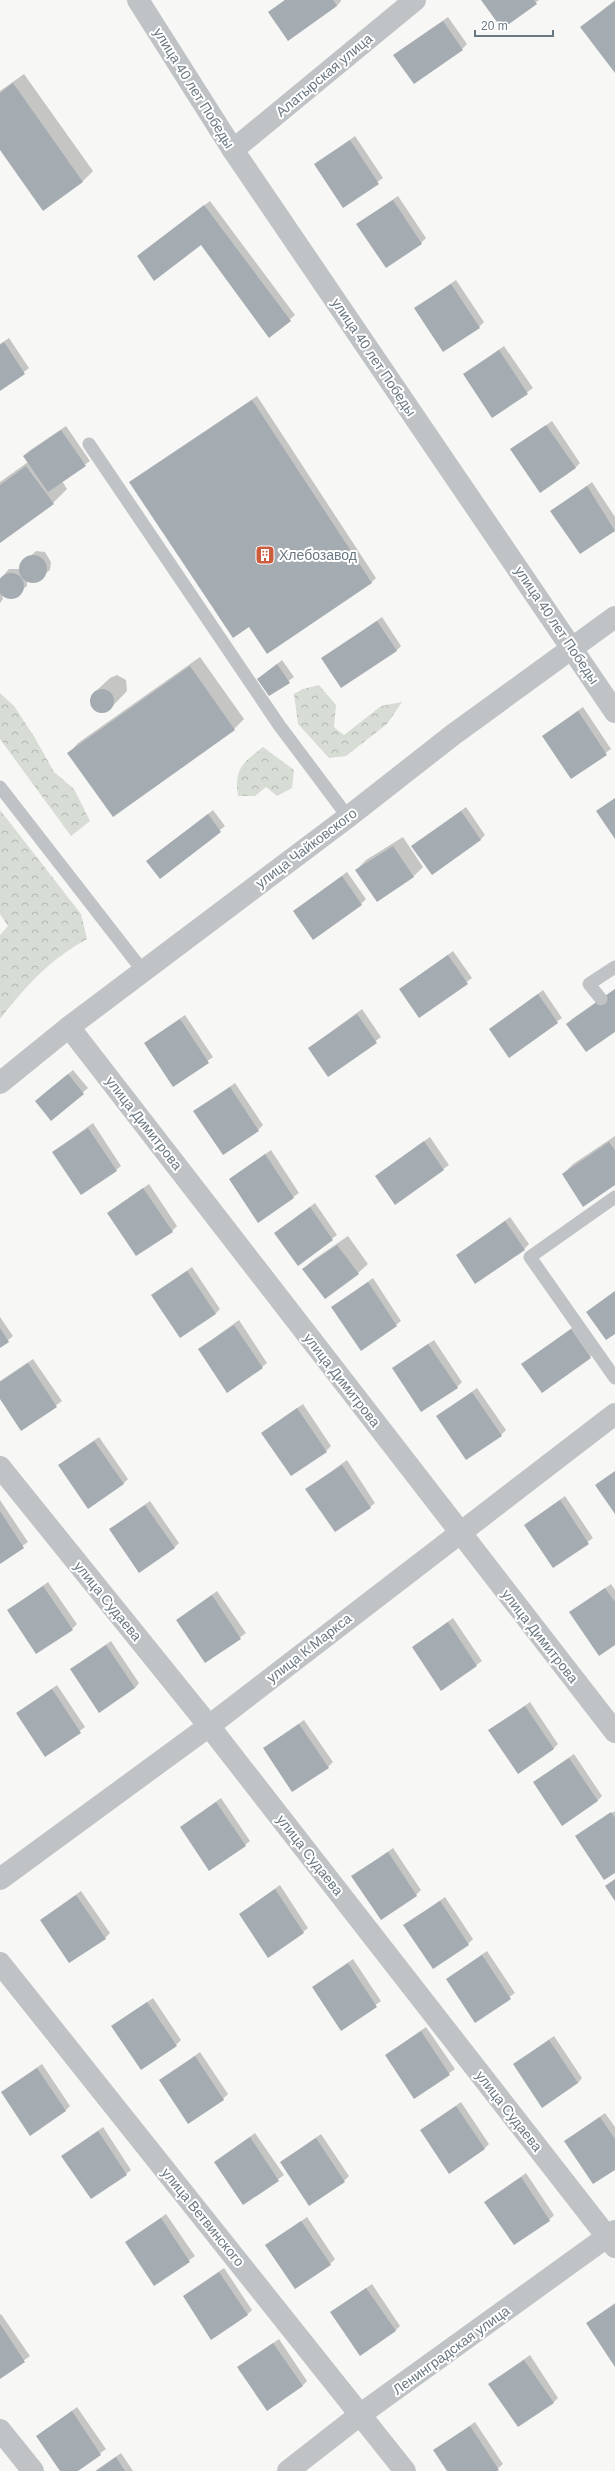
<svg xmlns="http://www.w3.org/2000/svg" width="615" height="2471" font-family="Arial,sans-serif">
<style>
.forest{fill:url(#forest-crowns)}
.shadow{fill:#0003}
.building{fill:#a5acb1}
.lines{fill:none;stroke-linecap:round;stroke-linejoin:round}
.service{stroke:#bfc3c6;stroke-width:13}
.minor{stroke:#bfc3c6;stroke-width:22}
.tertiary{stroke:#bfc3c6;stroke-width:22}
.labels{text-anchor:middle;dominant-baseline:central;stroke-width:4;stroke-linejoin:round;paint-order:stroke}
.street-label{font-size:14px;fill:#6a7882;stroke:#fff}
.poi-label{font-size:14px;fill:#6a7882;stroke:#fff;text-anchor:start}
</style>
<defs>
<pattern id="forest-crowns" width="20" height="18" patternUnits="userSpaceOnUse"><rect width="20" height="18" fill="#d7dcd5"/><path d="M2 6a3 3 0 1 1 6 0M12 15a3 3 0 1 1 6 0" fill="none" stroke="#b2b7b2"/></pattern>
</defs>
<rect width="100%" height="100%" fill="#f7f7f5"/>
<path class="forest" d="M319,685L336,705L334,727L344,735L381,706L402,702L387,724L346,756L329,758L298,724L294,694L303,689Z
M0,693L14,706L35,738L54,772L74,789L90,821L71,836L0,739Z
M263,747L294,770L292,788L277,796L266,787L255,796H238C234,768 243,763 263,747Z
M0,810L81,914L87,939C49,960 27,985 0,1019V935L8,926L0,914Z"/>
<path class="shadow" d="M285,0H341V1L337,6L269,12Z
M482,0H539L502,28Z
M615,0V71L582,27Z
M448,17L467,44L462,49L399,51Z
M24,74L93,171L83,181L43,209L0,148V91Z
M355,136L383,178L343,207L315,165Z
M398,196L426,238L421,243L357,224Z
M210,201L295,315L269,337L201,244L143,252Z
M456,280L484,322L479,327L416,308Z
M9,338L29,368L0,390V344Z
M504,346L533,388L493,417L464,374Z
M257,396L376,578L372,582L249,626L130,482Z
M552,421L580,463L575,468L512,449Z
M66,426L90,461L62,481L67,489L53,503L0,542V482L28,462L24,456L29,451Z
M592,482L615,517V530L580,553L552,511Z
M36,551L45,552L51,562L50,570L35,581L27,579V586L12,598L2,596L3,599L0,603V579L9,569H21L22,564Z
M382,617L401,646L396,651L323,658Z
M200,657L244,719L234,729L69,753L78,743Z
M282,660L294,677L269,695L258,679Z
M117,675L126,680L127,691L108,711L101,713L94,710L91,703L95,692L110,678Z
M583,707L611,749L571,778L543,736Z
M466,807L485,835L480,840L413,846Z
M213,810L225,826L160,878L147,861Z
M403,837L423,867L413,877L356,870L366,860Z
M347,872L366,899L361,904L294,911Z
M453,951L472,978L419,1017L400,989Z
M615,989V1031L567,1024L572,1019Z
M543,990L562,1018L509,1056L490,1029Z
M362,1009L381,1037L328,1076L309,1048Z
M185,1015L213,1057L173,1086L145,1043Z
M73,1070L88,1088L51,1119L41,1096Z
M235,1083L263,1125L258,1130L195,1111Z
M93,1123L121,1166L116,1170L53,1152Z
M615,1136V1184L563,1174L573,1164Z
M430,1137L449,1165L395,1203L376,1176Z
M271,1150L299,1193L259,1221L231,1179Z
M149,1184L177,1226L172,1231L108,1213Z
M315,1203L337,1235L298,1264L275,1233Z
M510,1217L529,1244L524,1249L457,1256Z
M348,1236L368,1264L358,1273L303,1269L313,1260Z
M192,1267L220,1309L215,1314L152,1295Z
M373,1278L401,1321L396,1325L333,1307Z
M615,1291V1333L587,1312Z
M0,1317L13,1336L0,1347Z
M239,1320L267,1363L262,1367L199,1349Z
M576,1325L595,1352L590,1357L523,1364Z
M434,1340L462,1382L457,1387L393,1368Z
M33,1359L62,1401L22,1430L0,1398V1381Z
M477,1388L506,1430L501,1435L437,1417Z
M303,1404L331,1446L326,1451L262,1433Z
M99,1437L128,1479L123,1484L59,1465Z
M347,1460L375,1503L370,1507L307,1489Z
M565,1496L593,1538L553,1567L525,1525Z
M0,1500L28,1542L0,1562Z
M150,1501L179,1543L174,1548L110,1529Z
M48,1582L77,1624L72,1629L8,1611Z
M611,1584L615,1590V1643L571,1612Z
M217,1591L246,1633L206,1662L177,1620Z
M453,1618L482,1661L442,1689L413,1647Z
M111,1641L139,1683L135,1688L71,1669Z
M57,1685L85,1727L45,1756L17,1713Z
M530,1702L558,1744L553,1749L490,1730Z
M304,1720L333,1762L328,1767L264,1748Z
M574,1754L602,1796L597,1801L534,1782Z
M221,1798L250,1841L245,1845L181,1827Z
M615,1811V1872L576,1836Z
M393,1848L421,1890L416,1895L352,1877Z
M280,1885L308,1928L303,1932L240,1914Z
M81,1891L110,1933L105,1938L41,1920Z
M445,1897L473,1939L468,1944L405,1925Z
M487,1951L515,1993L475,2022L447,1979Z
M353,1959L381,2001L341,2030L313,1987Z
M153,1998L181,2040L176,2045L113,2026Z
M426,2027L455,2069L414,2098L386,2055Z
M554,2036L582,2078L578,2083L514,2064Z
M200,2052L228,2094L223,2099L160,2081Z
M42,2064L70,2106L65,2111L2,2092Z
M461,2102L489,2144L485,2148L421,2130Z
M605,2113L615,2127V2169L565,2141Z
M103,2127L131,2170L126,2174L63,2156Z
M255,2133L284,2175L244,2204L215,2162Z
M321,2134L349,2176L344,2181L281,2162Z
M526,2173L554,2215L549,2220L486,2202Z
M166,2214L195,2256L155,2285L126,2242Z
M307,2217L335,2259L330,2264L266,2246Z
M224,2268L252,2310L247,2315L184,2296Z
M372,2284L400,2326L395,2331L332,2312Z
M615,2303V2365L587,2323Z
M1,2314L30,2356L0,2377V2315Z
M279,2339L307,2381L302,2386L239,2367Z
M530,2355L558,2398L553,2403L489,2384Z
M77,2407L106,2449L76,2471H61L37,2436Z
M475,2422L503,2464L495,2471H449L435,2450Z
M121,2453L133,2471H95Z"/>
<path class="building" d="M285,0H333L337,6L288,41L268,12Z
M481,0H534L537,4L502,29Z
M615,1V73L580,27Z
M443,21L463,50L414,84L393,55Z
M13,83L83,182L43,211L0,150V93Z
M350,140L379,184L343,208L314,164Z
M393,200L422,244L386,268L356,224Z
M204,205L291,321L269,338L201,245L154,281L137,256Z
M451,284L480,328L443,352L414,308Z
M4,342L25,374L0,391V345Z
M499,350L528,394L492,418L463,374Z
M252,400L372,583L267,654L249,627L233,638L129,482Z
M546,425L576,468L540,493L510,449Z
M61,430L86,466L48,492L23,456Z
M26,466L54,504L0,543V485Z
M587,486L615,531L580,554L550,511Z
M19 569a14 14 0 1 1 28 0a14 14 0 1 1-28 0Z
M-2 586a13 13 0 1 1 26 0a13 13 0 1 1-26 0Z
M377,621L397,651L341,688L321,658Z
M277,664L290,683L269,696L257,679Z
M190,666L235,730L113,817L67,753Z
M90 701a12 12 0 1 1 24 0a12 12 0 1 1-24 0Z
M578,711L607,755L571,779L542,736Z
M615,798V839L596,811Z
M461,811L481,840L432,875L411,846Z
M208,814L221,832L160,879L146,861Z
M393,846L414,877L377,902L355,870Z
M342,876L362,905L313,940L293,911Z
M448,955L468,984L419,1018L399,989Z
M615,989V1032L586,1052L566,1024Z
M538,994L558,1023L509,1058L489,1029Z
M357,1014L377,1043L328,1077L308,1048Z
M180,1019L209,1063L173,1087L144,1043Z
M68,1074L84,1094L51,1121L35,1101Z
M230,1087L259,1131L223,1155L193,1111Z
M88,1128L117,1171L81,1195L52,1152Z
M424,1141L444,1170L395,1205L375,1176Z
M609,1142L615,1150V1185L583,1207L562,1174Z
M265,1154L294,1198L258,1223L229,1179Z
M143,1188L173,1232L136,1256L107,1213Z
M310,1207L333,1240L298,1266L274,1233Z
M505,1221L525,1250L475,1284L456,1255Z
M337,1245L359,1274L325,1299L302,1269Z
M187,1271L216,1314L180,1338L151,1295Z
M368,1282L397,1326L361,1351L331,1307Z
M615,1291V1334L606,1340L586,1312Z
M234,1325L263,1368L227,1393L198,1349Z
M0,1328L9,1342L0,1348Z
M571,1329L591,1358L542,1393L521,1364Z
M428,1344L458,1388L421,1412L392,1368Z
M28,1363L57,1407L21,1431L0,1399V1382Z
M472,1392L502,1436L466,1460L436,1416Z
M297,1408L327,1452L291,1476L261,1433Z
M94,1441L124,1484L88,1509L58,1465Z
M342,1465L371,1508L335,1532L305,1489Z
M615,1471V1514L595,1485Z
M560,1500L589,1544L553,1568L524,1525Z
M145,1505L175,1548L139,1573L109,1529Z
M0,1511L24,1548L0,1564Z
M43,1586L73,1630L36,1654L7,1610Z
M605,1588L615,1602V1645L599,1656L569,1612Z
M212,1595L241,1639L205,1663L176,1620Z
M448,1622L477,1666L441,1691L412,1647Z
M106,1645L135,1688L99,1713L70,1669Z
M52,1689L81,1733L45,1757L16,1713Z
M525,1706L554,1749L518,1774L488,1730Z
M299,1724L329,1768L292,1792L263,1748Z
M569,1758L598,1801L562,1826L533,1782Z
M216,1802L246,1846L209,1871L180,1827Z
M611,1812L615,1818V1873L604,1880L575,1836Z
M388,1852L417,1896L381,1920L351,1876Z
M615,1879V1901L605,1886Z
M275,1889L304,1933L268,1958L239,1914Z
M76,1895L106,1939L69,1963L40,1920Z
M440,1901L469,1945L433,1969L403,1925Z
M482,1955L511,1999L475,2023L446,1979Z
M348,1963L377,2007L341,2031L312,1987Z
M147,2002L177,2046L141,2070L111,2026Z
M421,2031L450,2075L414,2099L385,2055Z
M549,2040L578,2083L542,2108L513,2064Z
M195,2056L224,2100L188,2124L159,2080Z
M37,2068L66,2111L30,2136L1,2092Z
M456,2106L485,2149L449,2174L420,2130Z
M600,2117L615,2139V2170L593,2184L564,2141Z
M98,2131L127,2175L91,2199L61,2156Z
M250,2137L279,2181L243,2205L214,2162Z
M316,2138L345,2182L309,2206L280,2162Z
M521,2177L550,2221L514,2245L484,2202Z
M161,2218L190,2262L154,2286L125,2242Z
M301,2221L331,2265L295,2289L265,2245Z
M219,2272L248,2315L211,2340L183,2296Z
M366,2288L396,2331L360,2356L330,2312Z
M615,2304V2367L586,2323Z
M0,2324L25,2362L0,2379Z
M273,2343L303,2386L267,2411L237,2367Z
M524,2360L554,2403L518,2427L488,2384Z
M72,2411L101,2455L78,2471H60L36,2436Z
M470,2426L499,2470L497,2471H447L433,2450Z
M116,2457L125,2471H96Z"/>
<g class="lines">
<path class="service" d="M89,444L279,725L348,817
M0,787L143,971
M601,999L589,984L615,967
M615,1197L530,1257L615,1378"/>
<path class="minor" d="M233,150L415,0
M69,1027L615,1732
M0,1467L209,1726L615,2247
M0,1879L209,1726L615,1414
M0,1963L405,2471
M0,2430L33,2471
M288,2471L361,2414L615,2231"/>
<path class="tertiary" d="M138,0L233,150L615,712
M0,1083L69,1027L348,817L454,734L615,617"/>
</g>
<defs>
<symbol id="building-square" viewBox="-11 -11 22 22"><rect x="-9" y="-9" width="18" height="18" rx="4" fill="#cd5c3f" stroke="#fff"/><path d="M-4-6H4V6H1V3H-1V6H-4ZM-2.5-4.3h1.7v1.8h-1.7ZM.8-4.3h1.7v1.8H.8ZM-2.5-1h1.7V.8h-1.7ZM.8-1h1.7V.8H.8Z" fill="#fff"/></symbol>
</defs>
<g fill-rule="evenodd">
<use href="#building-square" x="254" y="544" width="22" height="22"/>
</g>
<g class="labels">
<g class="street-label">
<text transform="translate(324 75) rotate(-40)">Алатырская улица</text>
<text transform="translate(194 88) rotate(58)">улица 40 лет Победы</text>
<text transform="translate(374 357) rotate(56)">улица 40 лет Победы</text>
<text transform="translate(557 625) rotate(56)">улица 40 лет Победы</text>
<text transform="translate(306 848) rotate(-37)">улица Чайковского</text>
<text transform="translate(144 1123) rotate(52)">улица Димитрова</text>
<text transform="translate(342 1380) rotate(52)">улица Димитрова</text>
<text transform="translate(108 1601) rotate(51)">улица Судаева</text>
<text transform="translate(540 1636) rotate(52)">улица Димитрова</text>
<text transform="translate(309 1648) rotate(-38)">улица К.Маркса</text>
<text transform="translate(310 1855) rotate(52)">улица Судаева</text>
<text transform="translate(509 2111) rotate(52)">улица Судаева</text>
<text transform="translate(203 2217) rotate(51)">улица Ветвинского</text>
<text transform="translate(451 2350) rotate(-36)">Ленинградская улица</text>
</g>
<g class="poi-label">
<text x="279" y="555">Хлебозавод</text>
</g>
</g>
<path d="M475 30v6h78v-6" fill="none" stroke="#6a7882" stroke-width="2"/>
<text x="481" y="30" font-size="12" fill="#6a7882" stroke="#ffffff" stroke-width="3" paint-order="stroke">20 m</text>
</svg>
